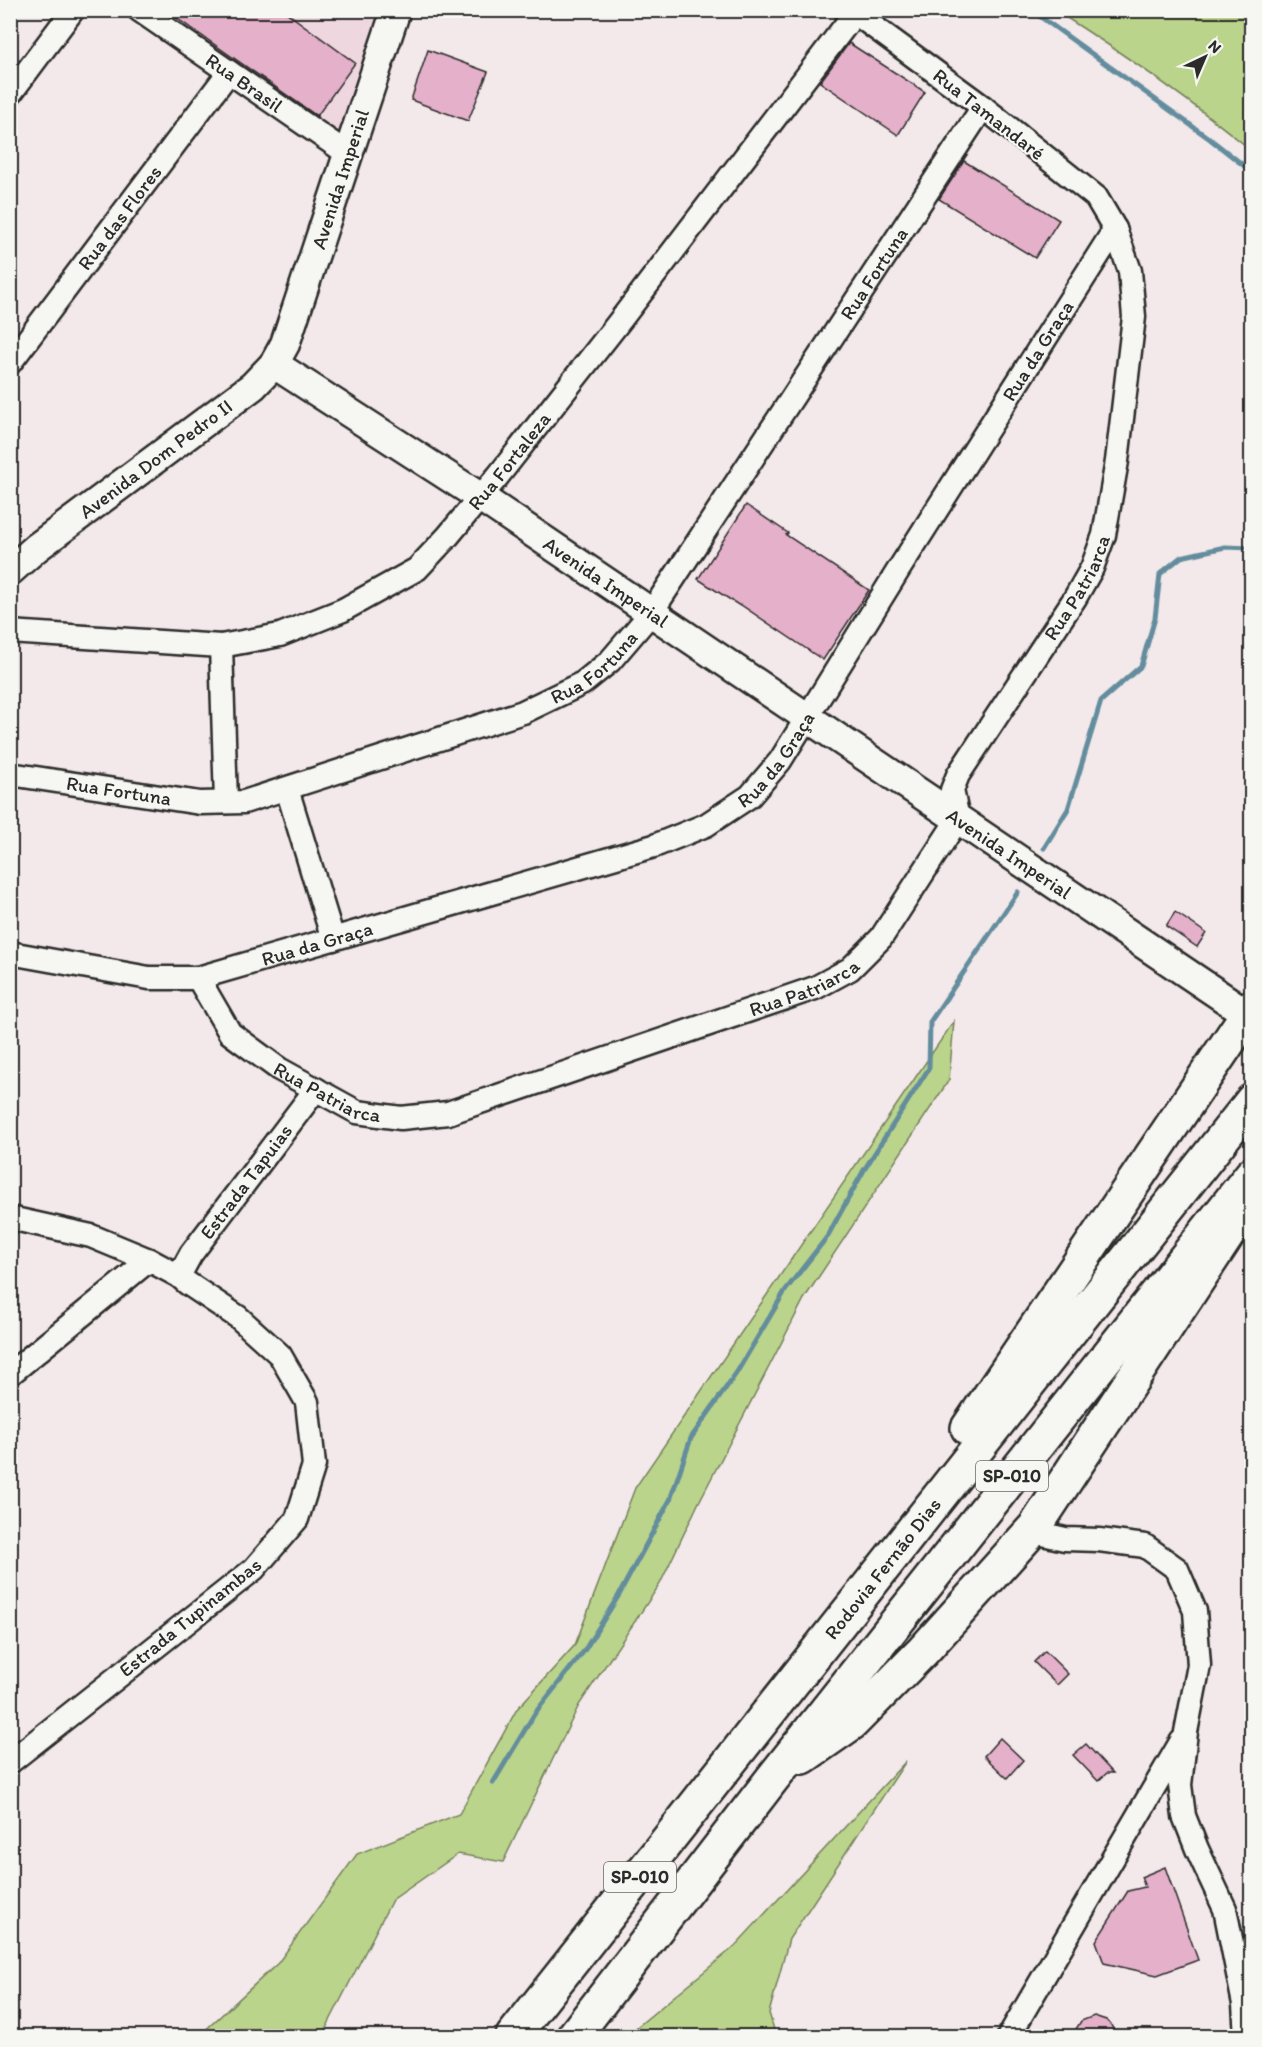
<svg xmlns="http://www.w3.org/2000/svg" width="1262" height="2047" font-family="Itim,sans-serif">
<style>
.built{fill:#efd7e0}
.green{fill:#bbd48b;stroke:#73805b;stroke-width:1.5}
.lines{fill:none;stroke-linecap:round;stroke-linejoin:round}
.stream{stroke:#638d9d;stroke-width:5}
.building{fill:#e5b0ca;stroke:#2b2b2b;stroke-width:1.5}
.minor-casing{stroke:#2b2b2b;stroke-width:27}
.major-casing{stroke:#2b2b2b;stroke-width:33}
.highway-casing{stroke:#2b2b2b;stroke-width:38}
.minor{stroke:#f6f6f2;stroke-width:22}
.major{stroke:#f6f6f2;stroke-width:28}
.highway{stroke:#f6f6f2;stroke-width:33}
.labels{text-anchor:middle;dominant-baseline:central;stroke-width:4.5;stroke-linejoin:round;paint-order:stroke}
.shield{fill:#f6f6f2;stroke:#686867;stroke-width:1.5}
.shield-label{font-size:18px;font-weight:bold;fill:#2b2b2b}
.street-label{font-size:20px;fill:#2b2b2b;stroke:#f6f6f2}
</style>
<rect width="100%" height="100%" fill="#f3e8ea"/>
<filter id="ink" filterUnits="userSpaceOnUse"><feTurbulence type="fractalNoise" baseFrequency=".0167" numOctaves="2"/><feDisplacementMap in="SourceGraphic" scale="12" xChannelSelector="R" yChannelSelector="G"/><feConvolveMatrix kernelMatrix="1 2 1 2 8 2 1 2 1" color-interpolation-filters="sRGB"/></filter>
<g filter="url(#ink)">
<path class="built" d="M144,11H392L339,138Z"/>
<path class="green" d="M1056,11H1251V150C1189,99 1124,54 1056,11Z
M954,1021L949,1080L804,1299L698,1504L660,1584L579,1705L503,1862L458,1854L392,1900L322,2036H199L278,1963L357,1854L459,1814L517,1709L575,1645L635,1488Z
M906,1761L789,1939L769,2013L776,2036H626L734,1947Z"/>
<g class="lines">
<path class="stream" d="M1031,10L1210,139L1252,172
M1044,848L1068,809L1101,701L1141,666L1155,618L1160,574L1181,557L1225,547L1252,548
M493,1783L535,1713L584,1651L619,1595L670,1500L691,1438L737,1372L785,1291L827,1237L864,1170L929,1068L930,1022L1018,892"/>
</g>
<path class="building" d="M165,10H283L355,63L317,116Z
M849,43L925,92L898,135L820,82Z
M428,50L488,72L468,121L411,100Z
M964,161L1059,220L1035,258L939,199Z
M746,505L788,533L786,535L869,590L823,660L741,605L740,606L698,579Z
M1175,912L1206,933L1197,947L1166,926Z
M1045,1651L1068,1674L1057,1685L1034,1662Z
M1000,1738L1023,1760L1007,1778L984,1756Z
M1086,1744L1113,1773H1107L1098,1781L1073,1755Z
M1165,1867L1198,1960L1157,1975L1104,1963L1096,1941L1128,1891L1145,1887L1141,1877Z
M1094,2016L1106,2020L1111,2025L1117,2037H1071L1081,2021Z"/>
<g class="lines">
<defs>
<g id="minor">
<path id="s1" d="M139,10L348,154"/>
<path d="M10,94L73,10"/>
<path id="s2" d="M10,363L229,72"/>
<path id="s3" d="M10,632L221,646L280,635L343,610L417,569L448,536L498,476L619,322L855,13"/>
<path d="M221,646L226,802"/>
<path id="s4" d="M10,774L200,803L244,802L523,712L583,683L610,661L651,613L983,107"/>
<path d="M287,789L333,939"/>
<path id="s5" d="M10,953L149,978H198L230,1033L279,1069L357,1112L401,1118L448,1113L815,988L850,969L881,938L958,819L952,790L958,775L1075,598L1092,568L1104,535L1117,461L1134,317L1130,271L1115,229L1096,197L983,107L851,10"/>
<path id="s6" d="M198,978L654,846L706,825L750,796L780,761L899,569L1115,229"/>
<path d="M10,1218L91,1236L149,1260L179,1276L187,1283L238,1317L280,1355L307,1402L314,1465L297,1519L254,1569L10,1762"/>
<path id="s7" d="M179,1276L191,1254L316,1089"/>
<path d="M10,1374L149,1260"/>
<path d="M1035,1527L1043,1534L1065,1539L1099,1540L1145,1546L1177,1569L1195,1611L1199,1665L1186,1732L1180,1785L1184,1816L1197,1849L1225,1909L1244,2004L1246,2036"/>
<path d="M1009,2036L1181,1742"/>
</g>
<g id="major">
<path id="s8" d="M396,10L285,344L274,364L480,497L1246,1013"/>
<path id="s9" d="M10,571L36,548L253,386L274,364"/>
</g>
<g id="highway">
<path d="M968,1428L1252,1007"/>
<path d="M803,1757L852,1723L923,1651L1035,1527L1234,1225"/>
<path id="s10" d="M513,2036L1252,1101"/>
<path d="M574,2036L772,1779L1252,1174"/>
</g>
</defs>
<use href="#minor" class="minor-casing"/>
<use href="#major" class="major-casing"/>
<use href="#highway" class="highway-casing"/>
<use href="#minor" class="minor"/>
<use href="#major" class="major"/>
<use href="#highway" class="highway"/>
</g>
</g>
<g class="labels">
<g class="shield">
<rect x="976" y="1461" width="72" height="30" rx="4.5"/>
<rect x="604" y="1862" width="72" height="30" rx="4.5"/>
</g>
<g class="shield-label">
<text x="1012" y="1476">SP-010</text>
<text x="640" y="1877">SP-010</text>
</g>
<g class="street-label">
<text stroke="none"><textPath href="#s1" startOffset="128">Rua Brasil</textPath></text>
<text transform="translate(989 114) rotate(38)">Rua Tamandaré</text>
<text transform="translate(340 179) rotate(-72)">Avenida Imperial</text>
<text stroke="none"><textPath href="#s2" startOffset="182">Rua das Flores</textPath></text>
<text stroke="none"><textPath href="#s4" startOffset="1100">Rua Fortuna</textPath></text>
<text stroke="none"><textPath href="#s6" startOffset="1114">Rua da Graça</textPath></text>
<text stroke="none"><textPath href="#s9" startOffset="184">Avenida Dom Pedro II</textPath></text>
<text stroke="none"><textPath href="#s3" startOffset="566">Rua Fortaleza</textPath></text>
<text stroke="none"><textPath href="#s8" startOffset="772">Avenida Imperial</textPath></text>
<text stroke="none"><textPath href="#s5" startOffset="1377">Rua Patriarca</textPath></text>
<text stroke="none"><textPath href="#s4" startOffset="614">Rua Fortuna</textPath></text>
<text stroke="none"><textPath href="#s6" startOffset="628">Rua da Graça</textPath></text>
<text stroke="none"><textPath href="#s4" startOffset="110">Rua Fortuna</textPath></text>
<text stroke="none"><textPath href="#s8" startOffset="1258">Avenida Imperial</textPath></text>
<text stroke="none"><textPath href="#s6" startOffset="124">Rua da Graça</textPath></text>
<text stroke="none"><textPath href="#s5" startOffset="873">Rua Patriarca</textPath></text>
<text stroke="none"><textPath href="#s5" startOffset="369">Rua Patriarca</textPath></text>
<text stroke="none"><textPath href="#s7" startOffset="116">Estrada Tapuias</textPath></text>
<text stroke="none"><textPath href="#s10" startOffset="596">Rodovia Fernão Dias</textPath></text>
<text transform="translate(190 1617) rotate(-39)">Estrada Tupinambas</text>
</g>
</g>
<rect width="1262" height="2047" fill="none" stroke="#f6f6f2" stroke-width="36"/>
<rect x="18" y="18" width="1226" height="2011" fill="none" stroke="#2b2b2b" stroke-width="2" filter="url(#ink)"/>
<g transform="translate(1205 57) rotate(44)" stroke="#f6f6f2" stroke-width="4.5" paint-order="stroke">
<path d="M0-4.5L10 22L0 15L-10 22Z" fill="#2b2b2b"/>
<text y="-9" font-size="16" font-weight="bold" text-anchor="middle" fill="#2b2b2b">N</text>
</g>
</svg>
